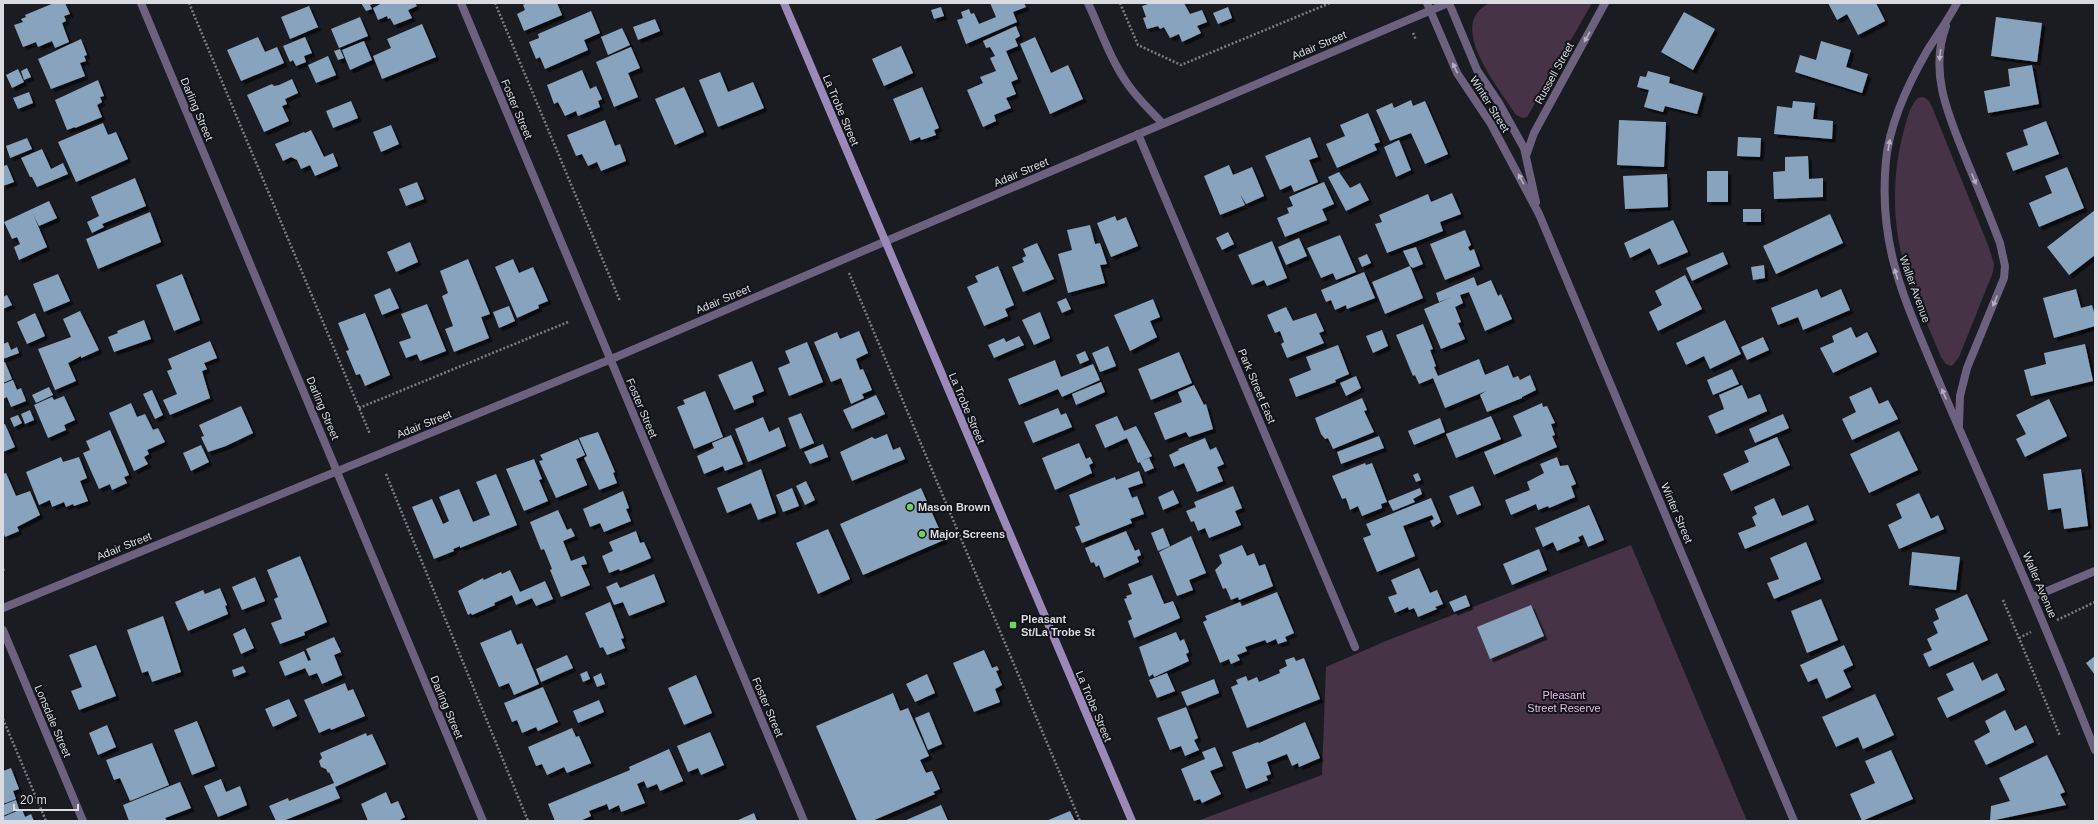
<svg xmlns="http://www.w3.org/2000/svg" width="2098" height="824" font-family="Arial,sans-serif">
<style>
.green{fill:#463446}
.building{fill:#88a3bd;filter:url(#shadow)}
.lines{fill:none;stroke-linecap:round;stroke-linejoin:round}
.path{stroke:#7d7e83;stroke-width:2.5;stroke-dasharray:2 2;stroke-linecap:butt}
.minor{stroke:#6c6280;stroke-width:8}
.tertiary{stroke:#6c6280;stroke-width:8}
.secondary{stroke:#9b89ba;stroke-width:8}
.oneway{fill:#b4b1be}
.poi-dot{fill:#6dd361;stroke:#121319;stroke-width:1.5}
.labels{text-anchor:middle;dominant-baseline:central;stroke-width:4;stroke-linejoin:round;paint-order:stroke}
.street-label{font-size:11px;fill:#dadbe0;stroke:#121319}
.poi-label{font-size:11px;font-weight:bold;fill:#dadbe0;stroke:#121319;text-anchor:start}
.park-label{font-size:11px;fill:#e8bae6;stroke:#121319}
</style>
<defs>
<filter id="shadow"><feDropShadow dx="3.5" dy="3.5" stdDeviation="0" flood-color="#0009"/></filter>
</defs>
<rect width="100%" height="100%" fill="#1b1c22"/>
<path class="green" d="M1490,3H1592L1534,105L1527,117L1523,118L1516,115C1500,89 1444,24 1490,3Z
M1924,97L1929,101L1932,107L1988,245L1994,264L1993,272L1959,357L1952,366L1946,364L1941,357C1929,327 1914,297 1905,267C1892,226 1892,175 1903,134C1906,123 1909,106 1918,98Z
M1631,545L1747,821H1197L1322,775L1326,667L1386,641Z"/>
<path class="building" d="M54,3H65L70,14L64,16L66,21L62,23L69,42L55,48L52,41L38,47L36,42L23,47L14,25L23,22L21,19L26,17L25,15Z
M361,3H375L370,5L372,9L366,11Z
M382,3H415L417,6L408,10L412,18L394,25L390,18L388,19L387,16L378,20L373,8Z
M527,3H557L562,15L524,31L517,14L525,10L523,5Z
M990,3H1024L1026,7L1013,12L1017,22L966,44L957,20L963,18L961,12L969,9L971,14L974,13L979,24L996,17Z
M1151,3H1184L1190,14L1202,10L1207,22L1197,26L1201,33L1182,42L1179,34L1170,38L1164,27L1160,29L1158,26L1147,29L1143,18L1146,17L1142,6Z
M1828,3H1876L1885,21L1858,35L1847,14L1837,20Z
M309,6L318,27L290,39L281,17Z
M941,7L944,16L934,19L931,10Z
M1228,7L1232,18L1218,24L1213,13Z
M591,11L600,33L584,40L588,50L545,69L540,57L536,59L529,42L539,38L538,34Z
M1684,12L1715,29L1693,70L1661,52Z
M360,17L368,36L339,48L331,29Z
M1996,17L2042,23L2037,62L1991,56Z
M655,19L660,31L638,40L633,27Z
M422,24L436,57L382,79L373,56L391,48L387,39Z
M1016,26L1020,36L1015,39L1018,46L1006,51L1018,79L1011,82L1016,94L1006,98L1011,108L994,115L996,121L983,127L967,90L983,83L980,77L996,71L990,58L995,56L990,47L986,48L983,41Z
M622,28L630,45L608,55L601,37Z
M258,37L265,52L277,47L284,63L241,81L227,50Z
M305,37L312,53L304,56L306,62L296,66L293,60L290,62L283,46Z
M1035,37L1051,73L1068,65L1083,99L1050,114L1020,44Z
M81,39L87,55L84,56L86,61L80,63L85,76L51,89L38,59Z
M364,41L372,60L350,70L342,50Z
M1821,41L1851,50L1846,67L1868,74L1862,93L1795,72L1800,55L1816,60Z
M901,46L913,73L884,86L872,59Z
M631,47L640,68L628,73L638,97L614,107L596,62Z
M340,49L344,58L338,60L334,51Z
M328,56L336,75L316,83L308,65Z
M2032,65L2039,104L1988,113L1984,91L2010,86L2008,69Z
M27,68L31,77L24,80L21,71Z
M18,69L24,82L12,88L6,75Z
M582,70L590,89L596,86L602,99L598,101L600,107L578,116L576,111L565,116L558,102L554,104L547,85Z
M1648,71L1670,77L1669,83L1703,93L1697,114L1665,106L1663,112L1644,107L1649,90L1637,87L1640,76L1646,77Z
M720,72L728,92L753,82L764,108L718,127L699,80Z
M292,79L298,93L285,99L287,104L282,106L289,121L264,132L247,95L272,84L274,86L279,85Z
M98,80L104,96L100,97L102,102L97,105L102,117L75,128V127L67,130L55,100Z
M684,87L704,132L675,145L655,99Z
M922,87L939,128L934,130L936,135L921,140L920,137L910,141L893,99Z
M29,92L33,103L18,109L13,98Z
M1411,100L1413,106L1425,101L1448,154L1425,164L1411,133L1390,141L1376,110L1392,103L1394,108Z
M351,101L358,118L333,128L326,111Z
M1793,101L1815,103L1813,119L1833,121L1832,139L1774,134L1777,106L1792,108Z
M1368,113L1380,142L1374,144L1377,150L1337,168L1326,144L1345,136L1340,125Z
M605,120L615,146L620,144L626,161L601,171L597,162L588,166L582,154L576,156L567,135Z
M1619,120L1666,122L1664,167L1617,165Z
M2046,121L2059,154L2013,171L2006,153L2028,145L2023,130Z
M103,123L108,135L116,132L128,159L76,182L58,142Z
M391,125L399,144L381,152L373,132Z
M311,130L324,157L333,153L338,166L315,176L310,165L301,169L297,160L291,157L283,161L275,144L304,132L305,133Z
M1310,137L1318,157L1309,160L1318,182L1294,192L1291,185L1280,190L1265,156Z
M1738,137L1761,138L1760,157L1737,156Z
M27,138L32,149L10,158L6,146Z
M1399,140L1411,170L1396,177L1384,147Z
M42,149L51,169L63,163L68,174L37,187L32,177H30L21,158Z
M1808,156L1809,179L1823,178V197L1774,199L1773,172L1785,171V157Z
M7,165L14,182L3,186V166Z
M1229,165L1233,175L1252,167L1264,196L1246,204L1240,194L1245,205L1220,215L1204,176Z
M2067,167L2084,208L2039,227L2029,203L2052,193L2045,176Z
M1707,171H1728V202H1707Z
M1339,172L1350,188L1360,183L1369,200L1346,211L1328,177Z
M1667,174L1668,207L1625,209L1623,176Z
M135,178L146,206L102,224L104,227L92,233L87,222L99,216L91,197Z
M417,182L424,199L406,206L399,189Z
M1324,182L1334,204L1322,209L1327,220L1285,237L1277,218L1289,213L1287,208L1293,206L1289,197Z
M1452,193L1461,214L1440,222L1443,231L1387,253L1375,224L1382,222L1379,215L1428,194L1431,202Z
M49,201L57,218L39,226L33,214L47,247L19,260L14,247L20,244L17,237L12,239L4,222Z
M1743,209H1761V222H1743Z
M2095,210V255L2069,275L2047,247Z
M150,212L161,242L98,269L86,239Z
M1830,214L1843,243L1776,274L1763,246Z
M1115,216L1117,221L1126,217L1138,246L1111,257L1097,223Z
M1673,220L1688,252L1658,265L1650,248L1630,258L1624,243Z
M1090,225L1095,244L1100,243L1107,264L1100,265L1105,283L1068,293L1058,254L1072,250L1067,230Z
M1465,230L1471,245L1468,247L1470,251L1474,249L1480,266L1445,280L1430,244Z
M1228,232L1234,244L1222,250L1216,238Z
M1340,235L1356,272L1336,280L1333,273L1321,278L1307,248Z
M1299,238L1307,256L1286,265L1278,247Z
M1272,241L1287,278L1267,286L1264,280L1252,285L1238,255Z
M410,242L418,262L396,272L387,252Z
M1037,243L1054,279L1023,292L1012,267L1024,262L1022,258L1026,256L1023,249Z
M1416,247L1423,264L1413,268L1410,266L1403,251Z
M1723,252L1728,264L1692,281L1686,268Z
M1367,254L1371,263L1362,267L1358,258Z
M468,259L490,314L481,317L489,338L454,352L445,329L453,326L442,296L448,293L440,271Z
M513,259L519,273L533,267L548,301L538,305L539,308L517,318L495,267Z
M1764,265L1765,278L1753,280L1751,267Z
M998,266L1014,305L1005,309L1008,316L984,326L967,287L978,282L975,276Z
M1410,266L1423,298L1385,314L1372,282Z
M1364,272L1375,298L1347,309L1346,305L1335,310L1331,300L1326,302L1321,290Z
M58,274L70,301L44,312L33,284Z
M182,274L200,320L174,331L156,285Z
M1685,275L1702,309L1658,331L1649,312L1662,305L1655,291Z
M1474,277L1477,286L1491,280L1498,296L1501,294L1512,319L1485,331L1469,292L1460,295L1463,303L1455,307L1461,322L1458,323L1465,339L1441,349L1424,309L1452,297L1439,302L1436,293Z
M390,288L399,308L382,315L374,295Z
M1817,289L1821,298L1841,289L1850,310L1803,330L1798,317L1778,325L1771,308Z
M2076,289L2081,308L2092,305L2095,316V326L2054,338L2043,298Z
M7,295L12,305L3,309V297Z
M1066,298L1071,309L1062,313L1057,302Z
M1153,299L1160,317L1150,321L1157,337L1130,351L1114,315Z
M427,304L446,351L420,361L417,354L406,358L399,342L411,338L401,314Z
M509,306L515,321L499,328L493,312Z
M1286,307L1293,321L1316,313L1324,331L1319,333L1324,343L1287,358L1281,344L1284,342L1280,331L1275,333L1267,315Z
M80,311L99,350L81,358V356L68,363L76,381L55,390L38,349L71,337L63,319Z
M1040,312L1050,338L1034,345L1022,320Z
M35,313L45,336L27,344L17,322Z
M365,313L390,375L365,386L360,374L356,375L346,351L349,350L338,323Z
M144,320L151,339L114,352L108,337L118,333L117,331Z
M1725,320L1741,354L1710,369L1704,356L1686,365L1676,343Z
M1423,324L1433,349L1430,350L1436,366L1434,367L1438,376L1479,359L1485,375L1508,365L1513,378L1518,376L1520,380L1530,375L1536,390L1522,397V398L1487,412L1480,395L1486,391L1445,408L1433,378L1419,384L1415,375L1413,376L1396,335Z
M1851,327L1856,338L1867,332L1877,352L1833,373L1820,348L1834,342L1832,336Z
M1382,330L1388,346L1373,353L1366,336Z
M859,331L868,353L856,359L860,370L863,369L872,390L862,394L864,398L851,404L841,378L831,382L814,342L837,332L840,339Z
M1019,336L1024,345L994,358L988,345L1004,338L1006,342Z
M1763,337L1769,350L1747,360L1741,347Z
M210,341L217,358L204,363L207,369L202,371L210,398L170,415L163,400L177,394L167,371L172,369L168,359Z
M8,342L11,350L17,347L19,353L3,359V344Z
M807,342L823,382L789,396L778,368L790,363L785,351Z
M2085,344L2093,381L2031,396L2024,370L2046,364L2044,353Z
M1338,345L1349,374L1335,380L1336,382L1296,397L1289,379L1311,370L1306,357Z
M1108,346L1116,366L1100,372L1092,353Z
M1085,351L1089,360L1080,364L1076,355Z
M1179,352L1192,383L1151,400L1138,369Z
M1055,360L1061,377L1093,364L1100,380L1062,397L1058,389L1019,405L1008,379Z
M752,361L764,391L752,396L754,402L734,410L718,375Z
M5,362L12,379L3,383V363Z
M1732,369L1739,384L1713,395L1707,380Z
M1356,376L1361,388L1346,396L1340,383Z
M13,380L17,390L21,388L26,401L11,407L7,397L3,399V384Z
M1101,382L1105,392L1076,405L1072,394Z
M1194,385L1204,405L1206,404L1213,429L1189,437L1186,432L1165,440L1154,413L1182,402L1178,392Z
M1742,385L1748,399L1760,394L1767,411L1716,434L1708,416L1724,409L1719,395Z
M49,387L53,395L36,403L32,395Z
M1871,387L1879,404L1888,400L1898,419L1852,440L1842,419L1856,412L1849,397Z
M152,390L163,415L155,419L143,394Z
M705,391L723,437L694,449L677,407L685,404L683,400Z
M876,395L885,414L852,429L843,410Z
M64,396L75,420L64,425L66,430L48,438L34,405L52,397L54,400Z
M1362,398L1367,410L1364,411L1374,432L1333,449L1328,438L1325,439L1321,434L1315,418Z
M2049,399L2067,436L2025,457L2016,439L2026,434L2016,415Z
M131,403L137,417L145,414L153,430L158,428L165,442L147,450L149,454L144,457L148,464L134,471L109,413Z
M1542,403L1543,407L1547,406L1555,423L1551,424L1555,435L1552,436L1557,447L1494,475L1484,452L1522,436L1513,416Z
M241,406L253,433L226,446L208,452L201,437L204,436L199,425Z
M1058,408L1061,415L1066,413L1072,427L1033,443L1024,422Z
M30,410L34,420L25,424L21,414Z
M801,413L814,443L800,449L788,418Z
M1783,414L1789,428L1755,443L1749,429Z
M18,415L22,423L14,427L10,418Z
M1117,416L1124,431L1136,426L1152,456L1138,463L1127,438L1105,448L1095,425Z
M1491,416L1501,439L1456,458L1446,434Z
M763,417L769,432L779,427L786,446L748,462L735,429Z
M1440,418L1445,432L1414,445L1408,431Z
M5,424L15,447L3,452V425Z
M110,430L129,475L124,477L127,483L112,490L110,484L99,489L83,453L90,450L86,441Z
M1899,431L1918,470L1869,493L1850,454Z
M598,432L615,472L613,473L617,483L599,490L584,458L587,456L579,438Z
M887,434L893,450L900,447L905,459L852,481L840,452L872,437L875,439Z
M731,435L743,464L725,471L723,466L704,474L697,456L714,448L712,443Z
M1379,436L1384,448L1341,464L1337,452Z
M1777,437L1790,465L1731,491L1723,474L1749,462L1744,451Z
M1205,438L1210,450L1216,447L1224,464L1217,467L1223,481L1197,492L1184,463L1174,467L1169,455L1179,450L1178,449Z
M578,439L585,455L576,459L587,485L556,498L539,461L543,460L540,455Z
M1079,443L1086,459L1090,457L1093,463L1089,465L1092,473L1055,490L1042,458Z
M823,444L828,457L810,464L804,452Z
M201,445L209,462L191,471L183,453Z
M61,457L63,462L79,457L87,478L80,481L88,501L74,506L73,504L66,507L64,502L52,507L50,500L39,505L26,472Z
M1557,457L1560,466L1568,465L1576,484L1571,486L1575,497L1549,508L1548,506L1538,510L1536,504L1511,515L1505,500L1530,490L1527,482L1544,473L1540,464Z
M1149,458L1154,468L1145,472L1140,462Z
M534,459L542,479L539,480L548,501L524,511L506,469Z
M1365,463L1366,465L1372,463L1387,502L1381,504L1382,508L1362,516L1358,506L1350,510L1346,498L1342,499L1332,476Z
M761,469L776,513L758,520L751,503L727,513L717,488Z
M2081,469L2088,526L2064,529L2061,508L2048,510L2043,474Z
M1139,471L1143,483L1128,488L1132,498L1137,496L1144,514L1130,519L1132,523L1082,543L1075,527L1080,525L1069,495L1115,477L1116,480Z
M6,473L16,496L30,491L40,515L17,527L19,531L5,537L3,532V474Z
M1418,473L1421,480L1416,482L1413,475Z
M496,474L517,525L460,548V546L453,549L454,551L434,559L412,507L432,499L443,524L449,521L439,497L459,489L473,522L490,515L476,482Z
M806,481L815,500L805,505L796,486Z
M1233,486L1242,508L1235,511L1241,525L1209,538L1205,528L1198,531L1194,521L1191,522L1186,511L1196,507L1194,502Z
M1473,486L1481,505L1457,515L1449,496Z
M792,488L799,506L783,512L776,495Z
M921,488L944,540L863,575L840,524Z
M1420,488L1422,494L1413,499L1415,502L1393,511L1388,501Z
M1173,490L1179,503L1163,510L1158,497Z
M623,491L629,508L626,509L631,521L604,532L600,523L590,527L583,509Z
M1919,493L1931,519L1938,515L1944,529L1899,549L1888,525L1902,518L1896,504Z
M1431,498L1441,522L1433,527L1430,521L1434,519L1432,515L1403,526L1415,556L1377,572L1363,538L1371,535L1366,524Z
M1774,498L1782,516L1808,505L1814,520L1745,549L1738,533L1756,526L1752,517L1757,514L1754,507Z
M1589,505L1604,540L1588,547L1583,535L1578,537L1580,541L1557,551L1553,542L1543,547L1535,528Z
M558,510L567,530L571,528L575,536L563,541L571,561L584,556L587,564L581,565L590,585L561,597L550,570L552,569L544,549L541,550L530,522Z
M1163,528L1170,546L1158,551L1151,533Z
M828,529L850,579L818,594L796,543Z
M636,531L640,543L644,542L651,558L620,571L619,569L609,573L602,556L613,551L609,542Z
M1126,531L1135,551L1139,549L1141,555L1137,557L1139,562L1104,578L1099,565L1096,567L1094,562L1091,563L1085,548Z
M1191,536L1206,573L1189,580L1193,590L1177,596L1159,552Z
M1806,542L1821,579L1774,599L1767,583L1779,579L1770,558Z
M1242,545L1247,556L1254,553L1259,566L1265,564L1273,586L1239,600L1238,597L1231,600L1226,588L1223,589L1215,570L1222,563L1219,555Z
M1539,549L1547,570L1512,585L1503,564Z
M1912,552L1960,557L1956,590L1909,585Z
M300,556L327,622L304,632L305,635L280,644L271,623L282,619L274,599L278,597L267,570Z
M1419,568L1430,593L1437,590L1443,604L1435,607L1437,609L1418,617L1414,608L1409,610L1408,607L1395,613L1388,597L1397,594L1391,580Z
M510,570L520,592L545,581L553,599L536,606L532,598L516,605L512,595L494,603L495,605L472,615L471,613L468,615L458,591L483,578L484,580L501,572L502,574Z
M654,574L665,602L629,616L623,602L614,605L606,587L617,582L620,588Z
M1152,575L1164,604L1173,601L1180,618L1134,638L1128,621L1132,619L1124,599L1127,598L1126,596L1132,594L1128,584Z
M255,577L265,601L242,610L232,587Z
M220,588L227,605L225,606L228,614L188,631L175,602L203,590L205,594Z
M1277,592L1294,633L1285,637L1287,641L1278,644L1276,639L1267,643L1265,640L1245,647L1247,651L1237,655L1240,660L1231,664L1229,659L1220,663L1203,622L1207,620L1205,616L1240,602L1242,606Z
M1967,594L1988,640L1929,667L1923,654L1932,650L1927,639L1938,633L1933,622L1939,619L1935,609Z
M1466,595L1470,606L1454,612L1449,602Z
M1821,599L1838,640L1807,653L1791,611Z
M610,602L624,638L621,639L625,648L607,655L603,647L600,648L585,613Z
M1531,605L1544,636L1490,659L1477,627Z
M163,616L181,672L152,682L148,671L142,673L127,630Z
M245,628L254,648L241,654L233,634Z
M511,630L517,645L522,643L539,684L514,695L509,683L499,687L480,643Z
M1176,632L1180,641L1184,639L1189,652L1186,654L1189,661L1154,677L1153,674L1149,677L1139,647Z
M334,637L341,652L334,655L342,675L322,684L317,673L309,676L305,668L285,676L279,662L304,651L308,661L311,660L306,649Z
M96,645L116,696L79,710L71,691L82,687L69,655Z
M1844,645L1853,665L1843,670L1851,687L1826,699L1817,678L1808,682L1800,665Z
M984,650L992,668L997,666L999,670L996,671L1002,685L995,689L1000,702L974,712L953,663Z
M567,655L573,668L541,682L536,669Z
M2095,656V675L2086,663Z
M1294,657L1296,661L1304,658L1320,699L1247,728L1231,687L1238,684L1236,680L1246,676L1248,681L1257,677L1259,682L1280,673L1279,670L1287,666L1285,660Z
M1973,662L1982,681L1997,673L2005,690L1947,718L1937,698L1954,690L1946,674Z
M243,666L246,672L234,677L232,670Z
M587,671L590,679L583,682L580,674Z
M601,673L605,684L597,687L593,677Z
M1167,673L1175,691L1157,698L1149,680Z
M927,674L935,693L915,702L906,684Z
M696,675L712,713L684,725L668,688Z
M1214,679L1219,693L1187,706L1181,692Z
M345,683L348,691L353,689L365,716L331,730L330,728L319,733L304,700Z
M543,687L558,722L538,731L536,727L522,733L517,720L512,722L504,703Z
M893,693L900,711L908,708L929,756L920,760L926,773L932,771L940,789L933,792L935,794L872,821H857L816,726Z
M1875,694L1894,735L1863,749L1858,737L1836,747L1822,717Z
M289,699L297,716L273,727L265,709Z
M599,700L604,712L578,723L573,711Z
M1186,707L1198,738L1194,740L1199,750L1185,756L1181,746L1170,750L1157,718Z
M2005,710L2015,731L2026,725L2034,742L1986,765L1974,741L1990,732L1985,721Z
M929,712L942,744L928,750L915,718Z
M197,721L215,766L192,775L174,730Z
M1305,722L1320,758L1299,767L1298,763L1292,766L1287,754L1267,762L1271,774L1266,776L1268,780L1246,789L1232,752L1258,742L1259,743Z
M107,725L116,747L98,755L89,733Z
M572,728L576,737L579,736L591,763L567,773L564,767L547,775L542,764L536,766L528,747Z
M710,732L724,765L701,775L698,768L688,772L677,746Z
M366,733L367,736L372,734L386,764L335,787L340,798L283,821H276L269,806L288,798L289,801L334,783L329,772L328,773L326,769L321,767L319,761L322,758L320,753Z
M152,743L169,785L130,801L120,778L114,780L106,760Z
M1215,747L1223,766L1210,771L1221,794L1202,803L1200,799L1194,801L1181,769L1205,759L1202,752Z
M669,749L683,781L660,791L657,784L647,788L644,781L637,784L645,803L621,812L619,805L609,810L607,804L589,811L591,816L580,821H555L548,804L630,770L629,767Z
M1891,750L1913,799L1862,821L1850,794L1875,783L1865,761Z
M2047,755L2065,792L2060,794L2066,805L1990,821L1991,806L2010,801L1999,778Z
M11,768L19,789L13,791L16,799L3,804V771Z
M221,779L226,792L240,786L247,805L218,817L204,786Z
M180,782L191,808L165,818L167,821H129L123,805Z
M386,792L391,804L398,801L405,817L398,821H368L361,804Z
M16,800L19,809L3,816V805Z
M941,805L948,821H904Z
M22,809L25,817L31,814L34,821H3V817Z
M1070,811L1075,821H1046Z
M754,813L757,821H736Z"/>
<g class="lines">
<path class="path" d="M189,3L370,434
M495,3L620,301
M1120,3L1138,45L1181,65L1330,3
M1413,33L1416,40
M849,273L1080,821
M359,408L568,322
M386,474L528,821
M3,569L4,571
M2003,600L2060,736
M2057,620L2095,602
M2019,638L2031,632
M3,719L46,821"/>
<path class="minor" d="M141,3L483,821
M461,3L804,821
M1088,3C1101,31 1111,61 1129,86C1139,100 1151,111 1162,123
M1427,3L1457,73L1491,124L1539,214L1794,821
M1449,3L1477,70L1499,103L1524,148L1536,202
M1957,3C1948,20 1937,35 1927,51C1908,84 1890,122 1886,160C1878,245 1903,295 1934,370C1955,420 1977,469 1998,518C2032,595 2064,672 2095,750
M1946,26C1928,74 1950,119 1968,164C1979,190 1990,217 2000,243L2005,266L2004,278L1967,368L1960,396L1959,425
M1138,134L1355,647
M1526,156L1534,133L1605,3
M2033,597L2095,571
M3,608L609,360L884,242
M3,630L83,821"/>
<path class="tertiary" d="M884,242L1448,3"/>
<path class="secondary" d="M784,3L1132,821"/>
</g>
<defs><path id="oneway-solid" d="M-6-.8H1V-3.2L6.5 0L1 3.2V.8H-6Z"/></defs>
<g class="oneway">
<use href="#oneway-solid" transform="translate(1587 37) rotate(119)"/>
<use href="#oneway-solid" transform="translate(1940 55) rotate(96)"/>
<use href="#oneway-solid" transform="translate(1455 68) rotate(-115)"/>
<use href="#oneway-solid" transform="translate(1889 145) rotate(-80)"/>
<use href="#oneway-solid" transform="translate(1521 179) rotate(-118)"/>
<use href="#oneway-solid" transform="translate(1974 179) rotate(68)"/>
<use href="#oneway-solid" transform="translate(1896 274) rotate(-107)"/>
<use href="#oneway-solid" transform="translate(1995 301) rotate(113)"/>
<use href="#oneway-solid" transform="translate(1944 394) rotate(-113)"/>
</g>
<g class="poi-dot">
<circle cx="910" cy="507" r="4"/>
<circle cx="922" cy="534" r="4"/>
<rect x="1009" y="621" width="8" height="8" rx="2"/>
</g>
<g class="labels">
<g class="street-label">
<text transform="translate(1319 45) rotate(-23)">Adair Street</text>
<text transform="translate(1554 73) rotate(-61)">Russell Street</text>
<text transform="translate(1490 104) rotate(58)">Winter Street</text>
<text transform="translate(197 109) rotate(67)">Darling Street</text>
<text transform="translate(517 109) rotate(67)">Foster Street</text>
<text transform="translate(841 110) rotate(67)">La Trobe Street</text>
<text transform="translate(1021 172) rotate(-23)">Adair Street</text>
<text transform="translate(1915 289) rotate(70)">Waller Avenue</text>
<text transform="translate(723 299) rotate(-23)">Adair Street</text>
<text transform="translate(1257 386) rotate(67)">Park Street East</text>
<text transform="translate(323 408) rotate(67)">Darling Street</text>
<text transform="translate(642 408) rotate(67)">Foster Street</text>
<text transform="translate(967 408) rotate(67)">La Trobe Street</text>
<text transform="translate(424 424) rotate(-22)">Adair Street</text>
<text transform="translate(1677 513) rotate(67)">Winter Street</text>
<text transform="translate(124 546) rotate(-22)">Adair Street</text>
<text transform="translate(2040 585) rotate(67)">Waller Avenue</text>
<text transform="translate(1094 706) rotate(67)">La Trobe Street</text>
<text transform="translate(447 707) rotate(67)">Darling Street</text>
<text transform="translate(768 707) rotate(67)">Foster Street</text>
<text transform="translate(53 721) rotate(67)">Lonsdale Street</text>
</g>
<g class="poi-label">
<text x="918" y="507">Mason Brown</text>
<text x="930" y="534">Major Screens</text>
<text x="1021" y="619">Pleasant<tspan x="1021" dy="13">St/La Trobe St</tspan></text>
</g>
<g class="park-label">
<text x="1564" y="695">Pleasant<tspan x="1564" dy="13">Street Reserve</tspan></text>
</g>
</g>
<rect width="2098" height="824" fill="none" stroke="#dadbe0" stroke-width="8"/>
<path d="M14 804v6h64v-6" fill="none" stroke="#dadbe0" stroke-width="2"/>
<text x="20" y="804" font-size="12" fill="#dadbe0" stroke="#121319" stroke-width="3" paint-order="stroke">20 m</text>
</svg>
